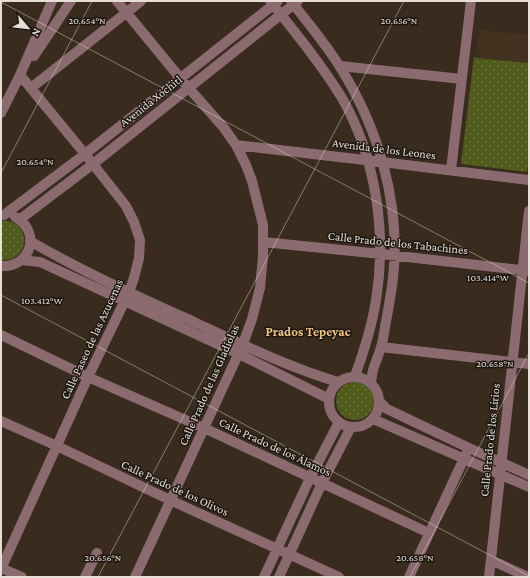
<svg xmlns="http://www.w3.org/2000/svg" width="530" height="578" font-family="'Crimson Pro',serif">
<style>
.built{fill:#43311f}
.park{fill:url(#park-dots)}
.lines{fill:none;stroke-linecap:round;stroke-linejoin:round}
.minor{stroke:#8c6b70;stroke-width:10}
.ticks{fill:none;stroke:#e7ded6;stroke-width:1;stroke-opacity:0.45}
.labels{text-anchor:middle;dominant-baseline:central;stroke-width:3;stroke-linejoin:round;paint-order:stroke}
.street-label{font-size:12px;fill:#e7ded6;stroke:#1c1610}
.neighbourhood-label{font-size:13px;font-weight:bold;fill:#f3c481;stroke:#1c1610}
.ticks-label{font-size:10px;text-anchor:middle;fill:#e7ded6;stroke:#1c1610;stroke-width:3;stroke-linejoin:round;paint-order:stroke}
</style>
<defs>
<pattern id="park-dots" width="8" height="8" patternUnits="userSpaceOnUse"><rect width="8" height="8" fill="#4f5a1b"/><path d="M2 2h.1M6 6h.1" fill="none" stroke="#68713b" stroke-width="1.8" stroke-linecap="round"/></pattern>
</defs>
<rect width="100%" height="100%" fill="#392c1f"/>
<path class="built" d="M479,30L529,35V63L476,58Z"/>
<path class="park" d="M474,57L476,58L529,63V158L527,172L461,164Z
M1,221C32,218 32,262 1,260Z
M336 401a19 19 0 1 1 38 0a19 19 0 1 1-38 0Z"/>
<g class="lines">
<path class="minor" d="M117,1L180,78L224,128L236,145L246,165L252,181L263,225V256L260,288L252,319L243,344L135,577
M270,1C295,32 321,64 342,98C376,158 387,233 376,300C372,326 364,351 355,376
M291,1C307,22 326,44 340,67C379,129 401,205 393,278C391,295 388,311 385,327C384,333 383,341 381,347C379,354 376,361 374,367C372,372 372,377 371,382
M34,56L71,1
M340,66L462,79
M31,88L141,1
M1,113L20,75L52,1
M236,145L382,162L529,180
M451,170L471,1
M4,215L85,154L278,1
M19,220L93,164L298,1
M30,241C83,272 139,297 194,322C241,344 288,367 338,382
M263,242L381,254L529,271
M21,260L40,262L239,354L329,399
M1,266C31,268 42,231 15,217
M1,335L88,377L204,428L429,533
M381,347L529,364
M329 402a25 25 0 1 1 50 0a25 25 0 1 1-50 0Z
M380,402L387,409L469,448L529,475
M373,419L529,487
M1,421L57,446L170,500L339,577
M491,560L528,577
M1,568L22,577
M1,569L88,377L129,292L134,278L139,258L140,240L134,222L126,206L85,154L20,75
M85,577L97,553
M264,577L310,478L339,422
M279,577L322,483L351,427
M409,577L466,454
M489,577L529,211"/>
</g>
<path class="ticks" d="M1,2L529,283M1,173L92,1M1,295L529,576M98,577L404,1M410,577L529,353"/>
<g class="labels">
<g class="street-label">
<text transform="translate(151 101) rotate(-38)">Avenida Xóchitl</text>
<text transform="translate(384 149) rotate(7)">Avenida de los Leones</text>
<text transform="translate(398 243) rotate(6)">Calle Prado de los Tabachines</text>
<text transform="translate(92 339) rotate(-65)">Calle Paseo de las Azucenas</text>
<text transform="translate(209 385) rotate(-66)">Calle Prado de las Gladiolas</text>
<text transform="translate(490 440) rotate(-84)">Calle Prado de los Lirios</text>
<text transform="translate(275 447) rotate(25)">Calle Prado de los Álamos</text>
<text transform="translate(175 488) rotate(25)">Calle Prado de los Olivos</text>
</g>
<g class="neighbourhood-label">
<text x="308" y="331">Prados Tepeyac</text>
</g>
</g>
<g class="ticks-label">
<text x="87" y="24">20.654°N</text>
<text x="399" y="24">20.656°N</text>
<text x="35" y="165">20.654°N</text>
<text x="488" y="281">103.414°W</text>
<text x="42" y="304">103.412°W</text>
<text x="495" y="367">20.658°N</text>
<text x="103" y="561">20.656°N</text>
<text x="415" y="561">20.658°N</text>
</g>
<rect width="530" height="578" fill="none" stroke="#e7ded6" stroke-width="4"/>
<g transform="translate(28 28) rotate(118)" stroke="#1c1610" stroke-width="3" paint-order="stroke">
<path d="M0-3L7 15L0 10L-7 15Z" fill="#e7ded6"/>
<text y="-6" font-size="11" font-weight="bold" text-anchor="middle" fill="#e7ded6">N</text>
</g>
</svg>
